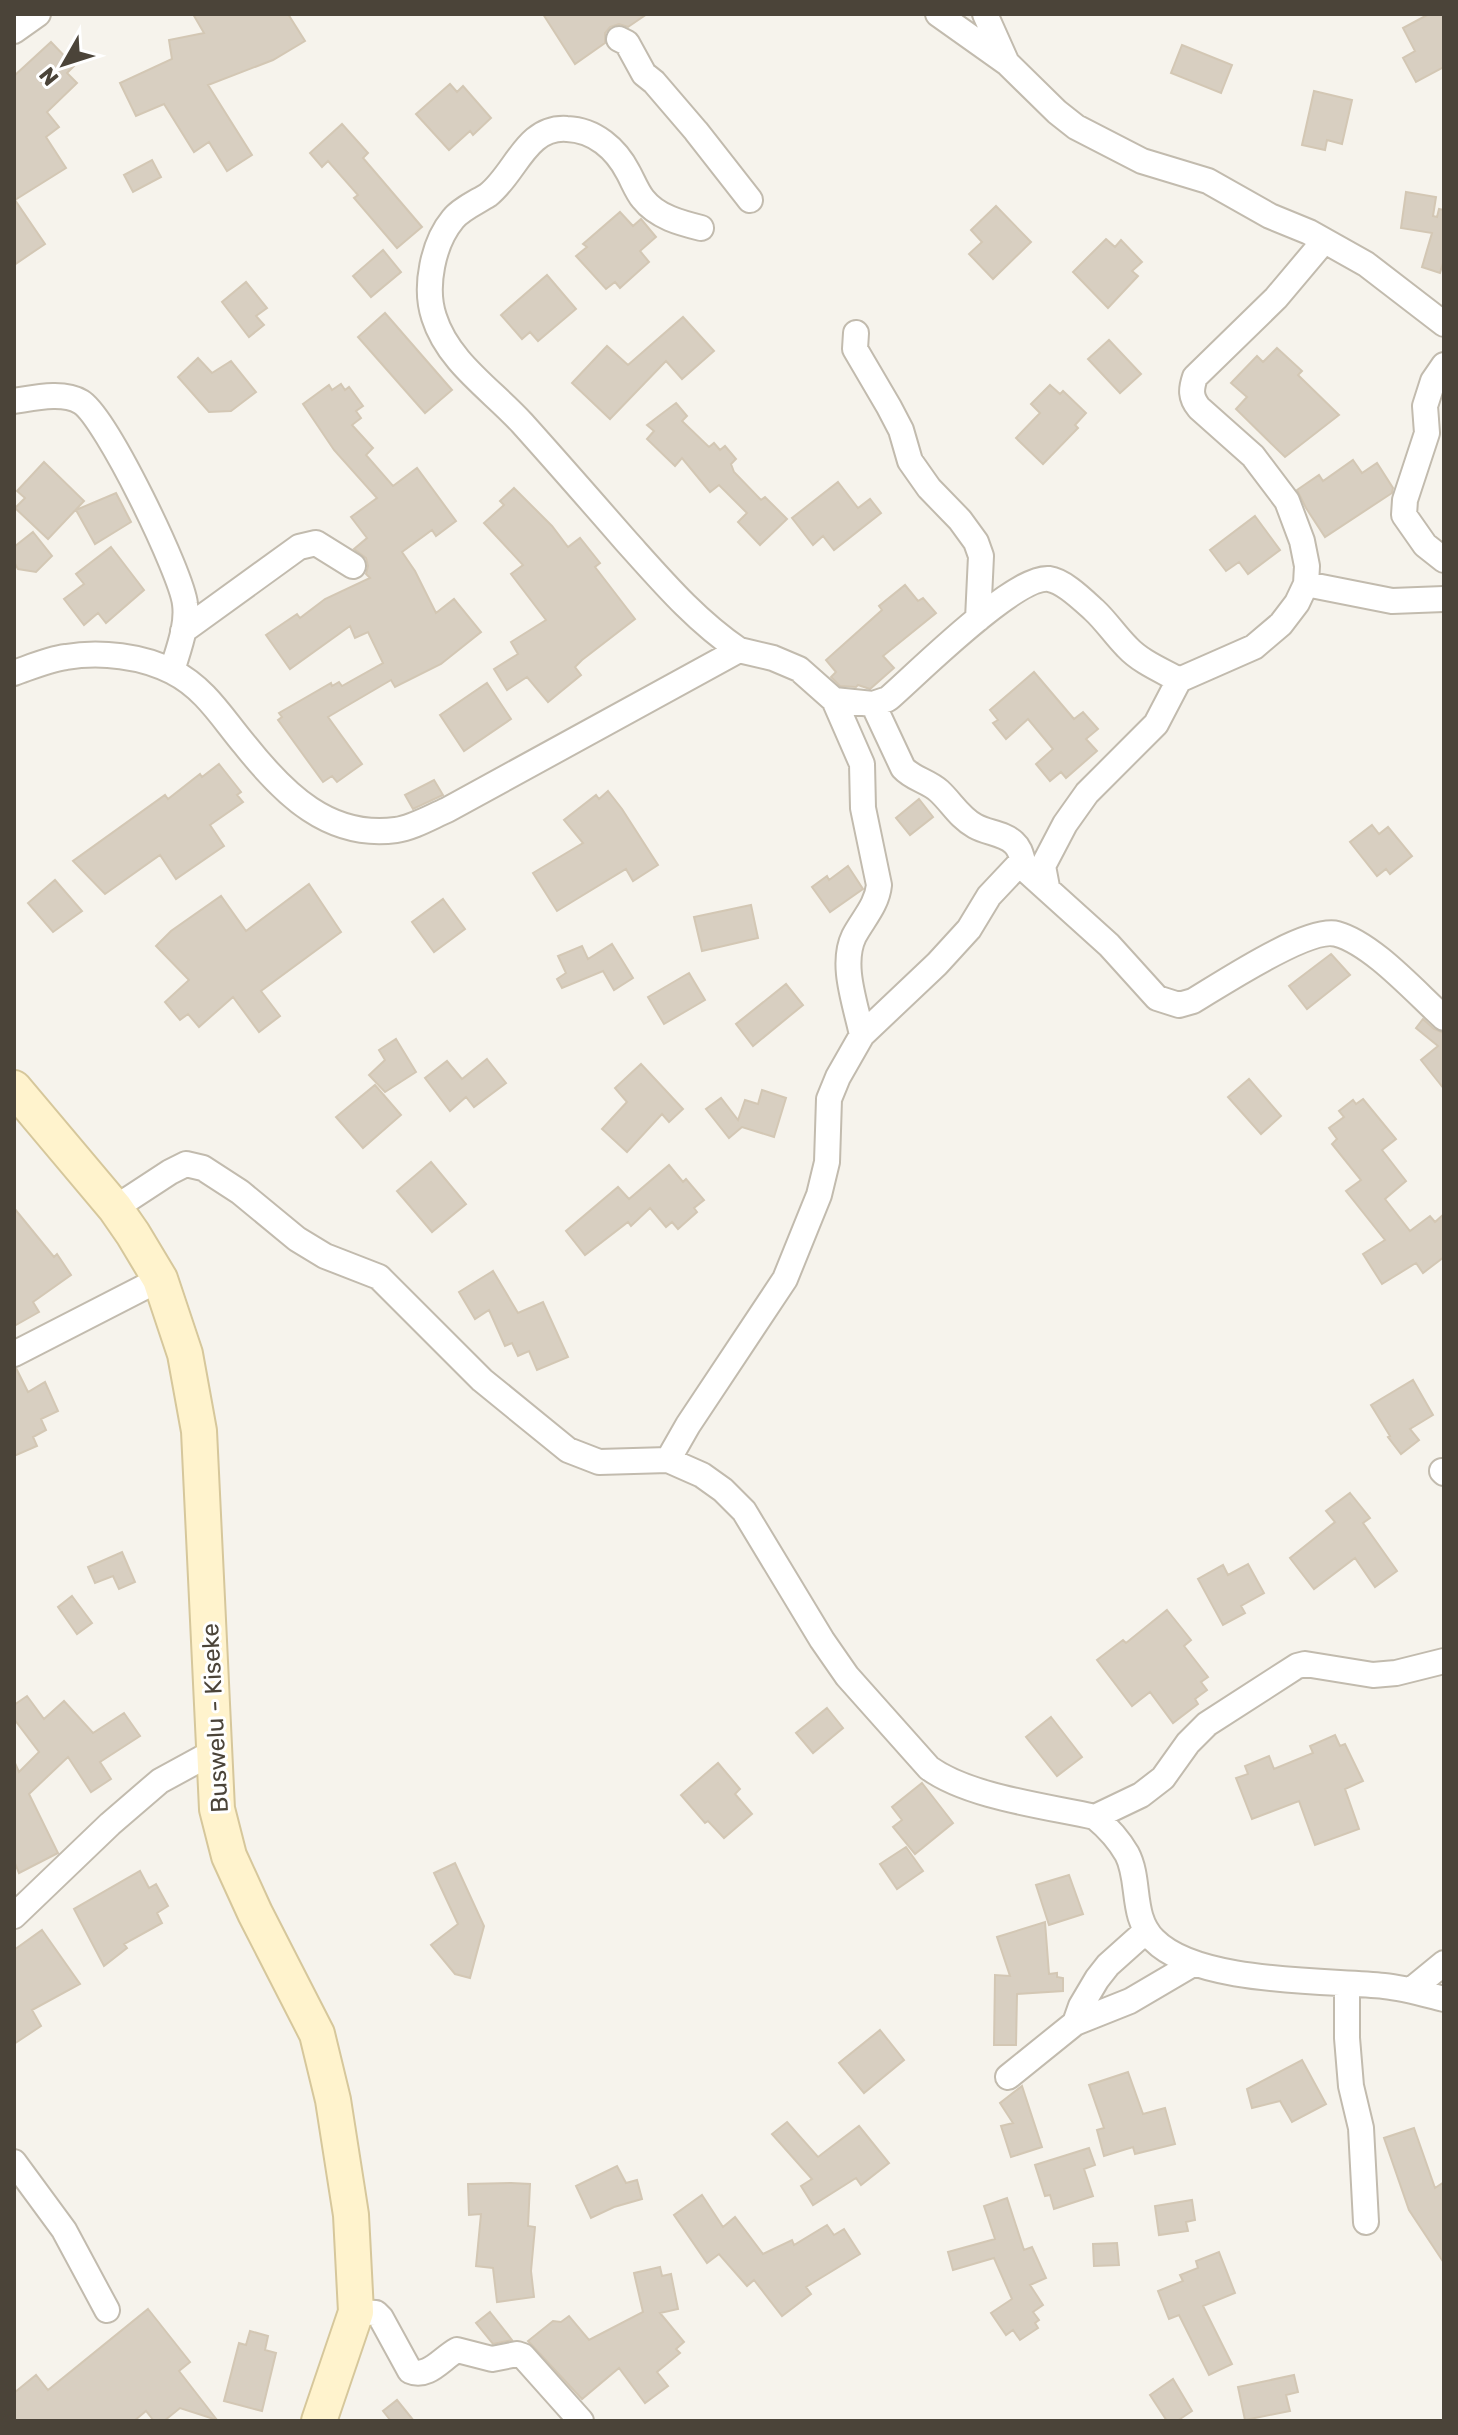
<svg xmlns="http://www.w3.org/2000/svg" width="1458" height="2435" font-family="Rubik,sans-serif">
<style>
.building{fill:#d8cfc1;stroke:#d3c7b4;stroke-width:2}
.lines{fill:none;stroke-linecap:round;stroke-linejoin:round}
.street-casing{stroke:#c2bbae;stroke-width:28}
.secondary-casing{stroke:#d6c79b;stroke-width:38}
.street{stroke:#fff;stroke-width:24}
.secondary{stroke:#fff3cd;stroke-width:34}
.labels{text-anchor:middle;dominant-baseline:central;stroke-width:6;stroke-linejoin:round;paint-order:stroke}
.street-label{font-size:24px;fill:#4b4439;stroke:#fff}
</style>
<rect width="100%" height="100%" fill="#f6f3ec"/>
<path class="building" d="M193,14H288L305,41L273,60L208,85L252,155L227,171L209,142L194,152L164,104L136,116L120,83L172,59L169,40L204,33Z
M543,14H647L628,27L619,24L610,27L605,33V43L575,64Z
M1429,14H1444V67L1416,82L1403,58L1415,51L1403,28Z
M51,42L74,66L67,73L77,83L47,112L59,127L46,137L66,168L15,200L45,244L14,265V76Z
M1182,45L1232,65L1221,93L1171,73Z
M450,84L457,92L463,86L491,118L473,135L470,131L449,150L416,114Z
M1314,91L1352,100L1342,144L1327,140L1325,150L1302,145Z
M342,124L368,153L363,158L422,227L397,248L354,198L358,195L328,161L322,167L310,153Z
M152,160L161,177L133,192L124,175Z
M1406,192L1436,197L1433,216L1437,217L1439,209L1444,210V260L1440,273L1422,267L1432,233L1401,228Z
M996,206L1031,242L993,279L969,254L982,242L971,230Z
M620,212L633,226L641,219L656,237L640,251L649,262L620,288L615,282L606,289L576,256L587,247L583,244Z
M1106,239L1115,247L1121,240L1142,262L1132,271L1138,276L1108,308L1073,272Z
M383,250L401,272L371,297L353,276Z
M547,275L576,309L538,341L530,332L522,339L501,315Z
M246,282L267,308L256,316L264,325L249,337L222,302Z
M385,313L452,390L425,413L358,337Z
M683,317L714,351L682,379L666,361L610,419L572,383L607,346L628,365Z
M1109,340L1141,374L1120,393L1088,359Z
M1277,348L1302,371L1298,375L1339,415L1285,457L1236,409L1247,397L1231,383L1257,356L1263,362Z
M198,358L212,373L231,361L256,392L231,411L209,412L178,377Z
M341,384L345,390L349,387L363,406L356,411L361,418L352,425L373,448L366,455L393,486L417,468L456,521L436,536L432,530L402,552L415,571L436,613L454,599L481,632L441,664L395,687L391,680L328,717L362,764L337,782L332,776L323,782L278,720L282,717L279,713L331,683L332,686L339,682L342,686L383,663L368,632L355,638L350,626L290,669L266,635L297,614L300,618L325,599L370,578L366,574L368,566L366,558L354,549L367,538L351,517L377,498L334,450L303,404L329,385L332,390Z
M1050,385L1060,394L1063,391L1086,413L1075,425L1078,428L1043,464L1016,438L1040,413L1031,404Z
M676,403L687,416L682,421L709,447L714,443L720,450L725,446L736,459L731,464L734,472L761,500L765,497L787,519L760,545L738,522L747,513L719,485L710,492L682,458L675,466L647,439L654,431L647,425Z
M1353,460L1362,473L1377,463L1393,488L1392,493L1325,537L1306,508L1297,490L1319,475L1323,481Z
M44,462L84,501L48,539L15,508L25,498L17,491Z
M838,482L858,508L870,499L881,513L834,550L823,536L813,545L792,518Z
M514,488L552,526L568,547L580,538L600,563L595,567L635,619L582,660L575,667L581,675L548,702L527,677L507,690L494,669L518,654L511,642L546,620L511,574L523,565L484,523L504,505L500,501Z
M116,493L131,522L95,544L76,510Z
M1255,516L1280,550L1248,574L1239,562L1226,571L1210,550Z
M33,532L52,556L36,572L18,569L14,562V547Z
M111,547L144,590L106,623L98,613L84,625L64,599L84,584L76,574Z
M905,585L918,601L923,598L936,613L883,656L894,668L870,689L858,685L856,687L840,686L831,677L836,672L826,660L882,610L879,606Z
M1034,672L1074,719L1083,712L1098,729L1086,739L1097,751L1066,778L1061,772L1050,781L1036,764L1053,749L1028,719L1006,739L993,723L998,720L990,710Z
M487,683L511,719L464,751L440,715Z
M219,764L241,792L237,795L243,802L210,825L224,846L176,879L160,855L105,894L73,861L165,795L168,799L200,774L202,777Z
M434,780L443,795L413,809L405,795Z
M608,791L622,809L658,865L633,881L626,869L557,911L533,873L583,843L564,820L596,795L599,799Z
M919,799L933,817L910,835L896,818Z
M1372,825L1379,834L1388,827L1412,856L1390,874L1386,869L1377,876L1350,842Z
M848,866L863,889L830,912L812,887L827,876L829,880Z
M55,880L82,911L53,932L28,903Z
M309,884L341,932L261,991L280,1016L259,1032L233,997L199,1027L188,1014L180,1020L165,1002L189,980L156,946L171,931L221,896L246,931Z
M443,899L465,929L434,952L412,922Z
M751,905L758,938L702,951L694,917Z
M612,944L633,978L614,990L603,971L562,988L557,979L566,973L558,956L582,946L588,959Z
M1331,954L1350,975L1307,1009L1289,986Z
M689,973L705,1000L664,1024L648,997Z
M786,984L803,1005L753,1046L736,1024Z
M1423,1019L1434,1029L1444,1033V1089L1421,1060L1438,1046L1416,1028Z
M396,1039L416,1072L385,1092L369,1075L385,1060L379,1050Z
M487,1059L506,1083L474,1107L466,1097L450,1111L425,1078L447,1061L462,1079Z
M641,1064L683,1109L669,1122L662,1114L627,1152L602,1129L627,1102L615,1088Z
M1249,1079L1281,1116L1261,1134L1228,1097Z
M375,1085L401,1115L363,1148L336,1117Z
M762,1090L786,1098L774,1137L742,1127L729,1138L706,1109L721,1098L738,1120L745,1100L758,1104Z
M1363,1099L1396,1139L1382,1150L1406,1181L1385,1199L1410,1231L1430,1216L1435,1222L1444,1214V1257L1423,1273L1416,1263L1382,1284L1363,1254L1385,1240L1346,1191L1361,1180L1332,1144L1337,1139L1329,1128L1344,1117L1339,1111L1353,1100L1356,1104Z
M431,1162L466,1204L432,1232L397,1191Z
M669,1165L683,1182L686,1179L704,1200L694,1208L697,1212L678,1229L672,1222L666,1227L650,1208L631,1226L628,1222L585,1255L566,1231L618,1187L629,1199Z
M14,1208L54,1257L57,1254L71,1275L33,1302L39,1312L14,1326Z
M493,1271L518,1313L543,1302L568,1357L537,1370L529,1351L518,1356L512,1343L505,1346L489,1310L475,1319L459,1292Z
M16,1368L28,1392L45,1382L58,1411L41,1419L46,1430L33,1437L37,1446L14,1456V1369Z
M1413,1380L1433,1415L1410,1429L1419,1440L1401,1454L1388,1437L1390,1436L1371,1405Z
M1350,1493L1370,1518L1363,1523L1397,1571L1375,1587L1355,1558L1314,1589L1290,1558L1335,1522L1326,1511Z
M122,1552L135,1582L119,1589L113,1576L95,1583L88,1567Z
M1248,1564L1264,1593L1241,1606L1245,1613L1223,1625L1198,1579L1223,1565L1228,1575Z
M72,1596L92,1623L77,1634L58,1607Z
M1167,1610L1191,1640L1184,1646L1208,1677L1201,1682L1207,1690L1195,1699L1198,1704L1173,1723L1150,1692L1132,1706L1097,1660L1123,1640L1126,1643Z
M27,1696L44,1719L64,1701L93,1733L124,1713L140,1736L100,1762L111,1779L91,1792L68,1757L29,1794L58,1853L19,1873L14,1861V1761L19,1772L39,1752L14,1719V1705Z
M827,1708L843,1728L813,1753L796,1733Z
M1051,1717L1082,1757L1057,1776L1026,1737Z
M1335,1735L1340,1746L1345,1744L1363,1781L1345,1789L1359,1829L1315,1845L1299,1801L1252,1819L1236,1778L1248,1774L1245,1766L1269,1756L1274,1769L1313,1753L1310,1746Z
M718,1763L740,1789L735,1794L752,1814L724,1838L708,1821L705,1823L681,1795Z
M922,1783L953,1823L915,1854L893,1827L902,1820L892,1807Z
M906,1847L923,1871L897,1889L880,1864Z
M455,1863L484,1926L470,1978L455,1974L431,1945L458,1924L434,1873Z
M140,1871L149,1888L156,1884L168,1906L157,1913L162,1923L124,1944L127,1948L104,1966L74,1909Z
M1069,1875L1083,1914L1049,1925L1036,1885Z
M1045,1922L1049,1974L1057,1973V1977L1063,1978V1991L1017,1994L1016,2045H994L995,1975L1010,1976L997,1937Z
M42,1930L80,1984L32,2010L41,2026L14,2044V1950Z
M880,2030L904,2060L864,2093L839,2063Z
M1302,2060L1326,2104L1292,2122L1280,2101L1252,2108L1247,2089Z
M1128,2072L1143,2114L1165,2108L1175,2144L1135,2154L1133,2147L1104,2156L1097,2130L1104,2128L1089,2085Z
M1022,2086L1042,2147L1011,2157L1001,2126L1013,2123L1000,2103Z
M787,2122L818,2157L859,2126L889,2163L861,2185L856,2178L813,2205L801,2186L812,2179L772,2134Z
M1414,2128L1435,2188L1444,2182V2263L1409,2210L1384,2138Z
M1089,2148L1095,2165L1084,2169L1093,2196L1054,2209L1050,2195L1045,2196L1035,2165Z
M617,2166L626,2183L637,2180L642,2199L614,2207L591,2218L576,2186Z
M511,2183L530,2184L528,2226L535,2227L531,2271L534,2297L497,2302L493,2268L476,2266L481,2214L469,2215L468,2184Z
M702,2195L723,2227L735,2217L763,2254L792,2240L794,2245L827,2225L834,2235L844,2229L860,2254L806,2287L811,2294L782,2316L754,2280L747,2286L719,2254L707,2263L674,2215Z
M1007,2198L1024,2250L1032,2247L1046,2278L1030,2285L1043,2305L1033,2312L1039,2320L1035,2323L1038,2328L1020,2340L1013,2330L1006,2335L991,2313L1012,2299L994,2258L953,2270L948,2252L995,2239L984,2206Z
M1192,2200L1195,2220L1186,2222L1188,2231L1159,2235L1155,2206Z
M1117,2243L1119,2265L1094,2266L1093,2244Z
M1219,2252L1235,2293L1203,2306L1232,2364L1209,2375L1179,2315L1169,2319L1158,2291L1183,2281L1180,2275L1198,2268L1196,2261Z
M660,2267L662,2276L671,2274L678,2309L660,2313L684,2342L676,2349L680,2353L657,2372L668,2386L645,2403L619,2368L582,2399L528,2341L553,2321L561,2322L569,2316L589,2340L643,2312L634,2273Z
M148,2309L190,2362L179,2371L217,2420L180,2408L164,2421H154L146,2411L134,2421H14V2393L36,2375L48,2390Z
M490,2312L512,2340L493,2344L476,2323Z
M250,2331L268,2336L265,2350L276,2353L262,2411L224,2401L239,2343L246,2345Z
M1294,2375L1298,2392L1286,2395L1290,2411L1245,2420L1238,2387Z
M1173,2379L1192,2411L1177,2421H1167L1150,2395Z
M397,2400L414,2421H391L383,2411Z"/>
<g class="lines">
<defs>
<path id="street" d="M938,14L1007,63L1057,112L1076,127L1142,161L1208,181L1270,216L1309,232L1366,264L1444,324
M985,14L1006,61
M14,31L38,14
M619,39L627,43L644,74L654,82L696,131L750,200
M701,228C681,223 657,217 643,199C637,192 633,181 628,172C616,149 595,130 567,129C526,126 516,173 488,195C477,202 461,209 453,219C433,243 424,287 434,317C448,362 492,390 522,423C557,462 592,502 626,541C662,581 695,620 739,650
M856,333L855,349L889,407L901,430L910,461L929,488L960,520L976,542L981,556L978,619
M1444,365L1433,381L1425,406L1427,433L1405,500L1404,515L1425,545L1444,560
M14,401C34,398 63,391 81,402C106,417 182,574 185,604C188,626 178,650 172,671
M1306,584L1392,601L1444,599
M183,631L299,547L316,543L353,566
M14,673C31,667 49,659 66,657C100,651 143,656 173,672C205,688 223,719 245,745C284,794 329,839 396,830C412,828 431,817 447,810L739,650L773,658L799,669L834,700L873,704L888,699C917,674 1015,575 1049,579C1064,581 1083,600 1094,610C1106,621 1115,635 1127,647C1141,662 1161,670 1179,680L1254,647L1281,624L1297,603L1306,584L1307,566L1302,541L1287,501L1253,456L1199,408C1190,397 1191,389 1195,377L1276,298L1324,241
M873,704L903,768C913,779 928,781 939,791C952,803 959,817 975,826C987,833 1004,833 1014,843C1023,851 1021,862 1027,871L1109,945L1157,998L1179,1005L1193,1001C1220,985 1308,926 1337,934C1373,944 1416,993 1444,1018
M1047,887L1043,866L1065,824L1087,793L1156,724L1179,680
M862,1035L937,964L969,929L989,896L1021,862
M115,1208L170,1172L186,1164L203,1168L240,1192L297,1239L325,1256L379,1277L482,1380L568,1450L599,1462L668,1460L702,1475L723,1490L744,1511L822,1640L847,1676L929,1768C969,1797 1046,1806 1095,1817C1107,1827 1119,1840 1127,1854C1141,1881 1130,1916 1154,1940C1197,1984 1324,1980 1384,1986C1405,1988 1424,1994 1444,1999
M14,1354L160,1279
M668,1460L688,1425L785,1279L819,1195L827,1162L829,1099L838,1077L862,1035C856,1005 840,965 854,936C863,919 877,905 879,885L863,808L862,764L834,700
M1442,1471L1444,1473
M1095,1817L1141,1795L1163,1778L1188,1743L1207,1724L1297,1666L1305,1664L1373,1675L1396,1673L1444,1661
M14,1916L110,1824L160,1781L215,1751
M1347,1985V2038L1351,2086L1361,2128L1366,2222
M1411,1990L1444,1963
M1075,2023L1130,2001L1193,1964
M1008,2077L1075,2023L1081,2006L1097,1979L1108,1965L1146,1931
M14,2162L64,2230L107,2310
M356,2312L376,2313L381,2318L410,2371C428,2379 442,2358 457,2350L492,2359L517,2354L523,2356L581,2421"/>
<path id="secondary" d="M14,1088L115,1208L133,1234L160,1279L185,1354L199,1431L217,1809L229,1856L255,1913L317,2034L333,2100L351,2215L356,2312L319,2421"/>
</defs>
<use href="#street" class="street-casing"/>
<use href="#secondary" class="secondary-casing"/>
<use href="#street" class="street"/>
<use href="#secondary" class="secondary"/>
</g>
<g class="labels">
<g class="street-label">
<text transform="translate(215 1718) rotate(-93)">Buswelu - Kiseke</text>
</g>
</g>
<rect width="1458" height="2435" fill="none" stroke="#4b4439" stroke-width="32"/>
<g transform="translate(64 64) rotate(231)" stroke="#ffffff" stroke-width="6" paint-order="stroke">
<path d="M0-6L14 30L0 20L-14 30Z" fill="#4b4439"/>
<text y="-12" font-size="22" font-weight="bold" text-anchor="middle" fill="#4b4439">N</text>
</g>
</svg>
